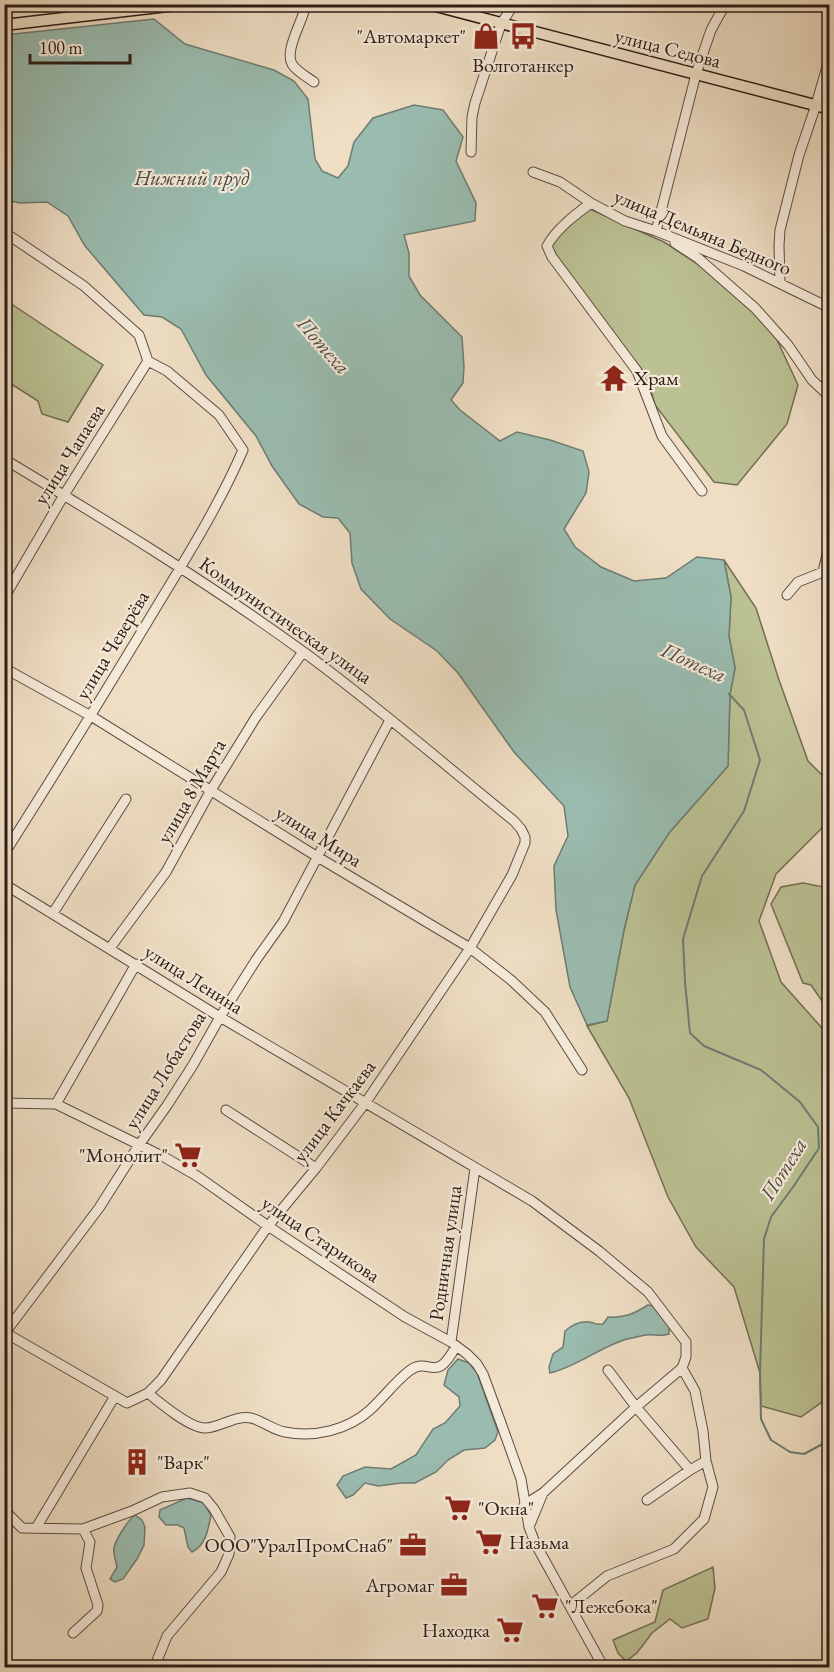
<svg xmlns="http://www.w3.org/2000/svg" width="834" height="1672" font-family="'EB Garamond',serif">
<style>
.green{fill:#bbc193;stroke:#746e54;stroke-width:1.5}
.water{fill:#9abcb0;stroke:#6e7c72;stroke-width:1.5}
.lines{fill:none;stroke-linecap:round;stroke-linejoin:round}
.stream{stroke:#6e7c72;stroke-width:2}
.minor-casing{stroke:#5d4c42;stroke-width:11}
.major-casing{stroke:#2c1c16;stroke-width:13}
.minor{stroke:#f5ead9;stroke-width:9}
.major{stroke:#efdec4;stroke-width:10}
.labels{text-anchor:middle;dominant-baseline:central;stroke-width:4.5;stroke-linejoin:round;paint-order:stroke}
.poi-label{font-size:20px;fill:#2c1c16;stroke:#f5ead9;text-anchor:end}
.street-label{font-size:20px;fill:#2c1c16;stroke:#f5ead9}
.water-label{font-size:21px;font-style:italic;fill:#4d4c44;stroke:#f5ead9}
</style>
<rect width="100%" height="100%" fill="#efdec4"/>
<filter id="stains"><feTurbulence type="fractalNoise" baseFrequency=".00333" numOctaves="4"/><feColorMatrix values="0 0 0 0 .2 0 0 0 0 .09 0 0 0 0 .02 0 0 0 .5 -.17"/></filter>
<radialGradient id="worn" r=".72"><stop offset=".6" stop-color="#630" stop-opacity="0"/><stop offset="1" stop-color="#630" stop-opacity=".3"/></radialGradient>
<path class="green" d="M586,209H590L664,242L722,280L771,327L798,385L787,424L737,485L714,482L655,405L647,376L575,286L552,250L553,239Z
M4,299L103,365L68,422L42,414L38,401L5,380Z
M724,560L756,608L779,680L808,761L829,782V821L776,874L759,921L781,982L829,1036V1397L801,1417L761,1406L760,1373L734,1287L696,1247L668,1197L629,1098L587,1026L607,1021L624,930L635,885L669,833L728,766L730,694L735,668L729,636L731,597Z
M803,883L829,888V1011L811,985L803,983L771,904L781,887Z
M713,1567L715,1588L708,1619L682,1628L670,1619L652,1633L637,1653L626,1661L618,1653L613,1640L655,1622L663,1590Z"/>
<path class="water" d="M154,19L185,44L274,70L294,81L308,99L315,159L322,171L338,178L348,166L354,142L373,118L414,105L443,110L463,137L456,161L476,203L475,221L404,235L409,253V276L420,295L462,337L464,367L463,383L451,400L460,410L500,441L517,432L550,440L583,451L589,472L586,493L564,529L575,547L601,567L634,581L666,578L697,557L724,560L731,597L729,636L735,668L730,694L728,766L669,833L635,885L624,930L607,1021L587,1025L570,987L556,910L554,866L568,836L564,806L514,752L458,673L437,651L390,619L361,589L352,563L350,533L338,518L323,517L299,504L272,466L256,436L206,375L181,329L162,317L144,315L85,246L68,216L47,202L20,203L5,200V35Z
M648,1305L654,1306L669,1325V1334C661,1337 654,1334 646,1335C640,1336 633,1338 627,1339C600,1347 578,1366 550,1373L549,1367L553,1354L563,1347L565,1331C571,1326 580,1321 589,1322C596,1323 595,1325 603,1324L608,1317C624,1318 634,1314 648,1305Z
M458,1359L469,1363L477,1373L498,1432L495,1440L485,1448L464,1450L448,1460L436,1472L415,1483H401L378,1486L365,1483L353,1495L346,1498L337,1485L343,1476L365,1467L391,1469L416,1455L433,1429L445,1423L460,1406L459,1397L444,1385L448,1370Z
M187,1498L204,1503L211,1515C208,1530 206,1545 192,1552L188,1547L184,1528L178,1525H166L159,1517L160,1510Z
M135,1515L142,1520L145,1527L144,1545L137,1559L123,1579L115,1582L110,1579L117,1567C116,1562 113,1553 114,1548C115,1540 129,1519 135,1515Z"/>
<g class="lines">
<path class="stream" d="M729,694L744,710L760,760L744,811L702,876L683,939L685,982L690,1033L704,1046L761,1070L800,1102L818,1127L819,1148L793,1187L771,1217L764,1239L760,1373L761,1419L771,1440L790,1452L804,1454L830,1440"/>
<defs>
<path id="minor" d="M306,4C304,19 284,50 292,64C296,71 307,77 314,82
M471,152L472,117L475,103L501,24L514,4
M533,172L560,182L591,203L625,221L656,231L744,266L830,308
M591,203C576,214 556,229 547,246L552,257L637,371L662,436L702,491
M656,231L696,74L711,30L722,10V4
M4,232L84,286L139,335L148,361L167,371L219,415L243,450C217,510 181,566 148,621C101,699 53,777 4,854
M675,243L698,258L755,308L788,345L812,380L830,397
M780,283L779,245L780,230L799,155L816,105L830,56
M4,459C107,521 209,583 305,653C377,706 445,765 514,821L521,829L525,837V843L512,875L470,948L366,1102L316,1168L268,1226L161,1380L148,1393L127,1403L4,1332
M787,595L798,582L823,572L830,541
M4,598L64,495L148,361
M4,668L91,716L316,856L470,948L511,980L545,1012L582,1070
M4,884L220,1017L532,1201L599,1251L648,1292L686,1342V1357L682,1368L636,1407L543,1493L524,1505
M53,913L126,799
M110,948L166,872L211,790L256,717L303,652
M4,1103L56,1104L164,1157L197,1176L268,1226L405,1317L451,1342L467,1354L477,1364L483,1374L501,1423L521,1479L529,1527L535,1543L604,1668
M56,1104L136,964
M226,1110L316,1168
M4,1334L99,1208L139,1145L168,1104L193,1065L220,1017L256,960L283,922L390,720
M451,1342L475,1168
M608,1370L636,1407L690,1470
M148,1393C160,1403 191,1429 206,1428C221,1427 235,1415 251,1418C263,1421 273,1430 285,1432C314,1438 348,1430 370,1410C384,1397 395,1382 409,1371C430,1355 435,1386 456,1346
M647,1500L690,1470L706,1461
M4,1510L22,1528L83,1529L132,1511L162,1497L190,1493L205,1498L214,1509L230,1537L229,1554L221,1572L167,1636L154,1668
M529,1527L543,1493
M36,1528L115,1396
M571,1605L607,1576L674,1549L704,1519L713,1487L706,1461L703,1431L695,1391L682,1368
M73,1633L97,1611L98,1605L86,1568L90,1542L83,1529"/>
<path id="major" d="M428,4L830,109
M4,25L185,4"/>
</defs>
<use href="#minor" class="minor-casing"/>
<use href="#major" class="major-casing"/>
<use href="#minor" class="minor"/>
<use href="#major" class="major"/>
</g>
<defs>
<symbol id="shop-bare" viewBox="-9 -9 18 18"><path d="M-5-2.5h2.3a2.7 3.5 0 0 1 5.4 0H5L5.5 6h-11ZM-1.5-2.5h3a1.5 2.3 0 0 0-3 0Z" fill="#8f2418" stroke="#f5ead9" stroke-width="2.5" paint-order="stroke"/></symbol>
<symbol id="bus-bare" viewBox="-9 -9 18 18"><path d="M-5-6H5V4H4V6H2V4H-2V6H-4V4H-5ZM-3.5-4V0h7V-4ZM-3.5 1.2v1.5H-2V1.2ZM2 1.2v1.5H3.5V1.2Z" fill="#8f2418" stroke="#f5ead9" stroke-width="2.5" paint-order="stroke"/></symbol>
<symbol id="temple-bare" viewBox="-9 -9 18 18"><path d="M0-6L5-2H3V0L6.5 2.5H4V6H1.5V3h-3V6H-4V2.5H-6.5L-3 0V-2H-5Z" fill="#8f2418" stroke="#f5ead9" stroke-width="2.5" paint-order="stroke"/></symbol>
<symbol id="supermarket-bare" viewBox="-9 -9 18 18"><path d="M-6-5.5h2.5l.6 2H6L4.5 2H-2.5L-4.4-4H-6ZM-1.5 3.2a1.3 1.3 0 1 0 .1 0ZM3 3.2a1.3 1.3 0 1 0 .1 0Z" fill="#8f2418" stroke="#f5ead9" stroke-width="2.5" paint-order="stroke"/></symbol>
<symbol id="building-bare" viewBox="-9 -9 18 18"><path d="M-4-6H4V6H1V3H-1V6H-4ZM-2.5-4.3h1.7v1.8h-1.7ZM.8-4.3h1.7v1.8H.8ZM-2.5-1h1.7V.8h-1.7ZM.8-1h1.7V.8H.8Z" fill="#8f2418" stroke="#f5ead9" stroke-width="2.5" paint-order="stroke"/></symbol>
<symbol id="office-bare" viewBox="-9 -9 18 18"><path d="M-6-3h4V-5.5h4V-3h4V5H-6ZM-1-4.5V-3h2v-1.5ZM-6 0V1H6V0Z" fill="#8f2418" stroke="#f5ead9" stroke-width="2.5" paint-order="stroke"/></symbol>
</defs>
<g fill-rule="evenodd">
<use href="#shop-bare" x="467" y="17" width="38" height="38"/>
<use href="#bus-bare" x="504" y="17" width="38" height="38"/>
<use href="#temple-bare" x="595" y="359" width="38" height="38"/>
<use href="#supermarket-bare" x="169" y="1136" width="38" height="38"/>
<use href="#building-bare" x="118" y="1443" width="38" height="38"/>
<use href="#supermarket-bare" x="439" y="1489" width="38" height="38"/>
<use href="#supermarket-bare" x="470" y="1523" width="38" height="38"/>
<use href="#office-bare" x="394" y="1526" width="38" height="38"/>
<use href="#office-bare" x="435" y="1566" width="38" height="38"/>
<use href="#supermarket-bare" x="526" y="1587" width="38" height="38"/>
<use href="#supermarket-bare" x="491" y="1611" width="38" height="38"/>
</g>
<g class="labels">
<g class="poi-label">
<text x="466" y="36">"Автомаркет"</text>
<text x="523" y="65" text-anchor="middle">Волготанкер</text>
<text x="634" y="378" text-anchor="start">Храм</text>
<text x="168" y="1155">"Монолит"</text>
<text x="157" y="1462" text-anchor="start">"Варк"</text>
<text x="478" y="1508" text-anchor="start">"Окна"</text>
<text x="509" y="1542" text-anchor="start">Назьма</text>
<text x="393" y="1545">ООО"УралПромСнаб"</text>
<text x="434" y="1585">Агромаг</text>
<text x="565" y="1606" text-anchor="start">"Лежебока"</text>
<text x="490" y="1630">Находка</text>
</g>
<g class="street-label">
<text transform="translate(668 48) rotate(14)">улица Седова</text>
<text transform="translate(703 232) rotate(23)">улица Демьяна Бедного</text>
<text transform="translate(69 454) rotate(-58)">улица Чапаева</text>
<text transform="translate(286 620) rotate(35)">Коммунистическая улица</text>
<text transform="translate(112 645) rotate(-59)">улица Чеверёва</text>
<text transform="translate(191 791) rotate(-60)">улица 8 Марта</text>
<text transform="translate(319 836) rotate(32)">улица Мира</text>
<text transform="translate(194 979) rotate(32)">улица Ленина</text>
<text transform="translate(165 1070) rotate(-58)">улица Лобастова</text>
<text transform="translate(334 1111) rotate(-53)">улица Качкаева</text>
<text transform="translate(321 1239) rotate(34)">улица Старикова</text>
<text transform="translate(445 1253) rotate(-82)">Родничная улица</text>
</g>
<g class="water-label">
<text x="192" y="177">Нижний пруд</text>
<text transform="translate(324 345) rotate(49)">Потеха</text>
<text transform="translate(694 662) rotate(24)">Потеха</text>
<text transform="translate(783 1169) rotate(-58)">Потеха</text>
</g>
</g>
<rect width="834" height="1672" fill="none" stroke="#efdec4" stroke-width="24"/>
<rect x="6" y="6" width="822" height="1660" fill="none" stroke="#2c1c16" stroke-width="3"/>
<rect x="12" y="12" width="810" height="1648" fill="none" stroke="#2c1c16" stroke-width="1.5"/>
<path d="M30 54v9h100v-9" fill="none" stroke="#2c1c16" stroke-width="3"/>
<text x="39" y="54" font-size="18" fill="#2c1c16" stroke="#f5ead9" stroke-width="4.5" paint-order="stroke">100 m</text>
<rect width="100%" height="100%" filter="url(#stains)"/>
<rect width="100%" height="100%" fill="url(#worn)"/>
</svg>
